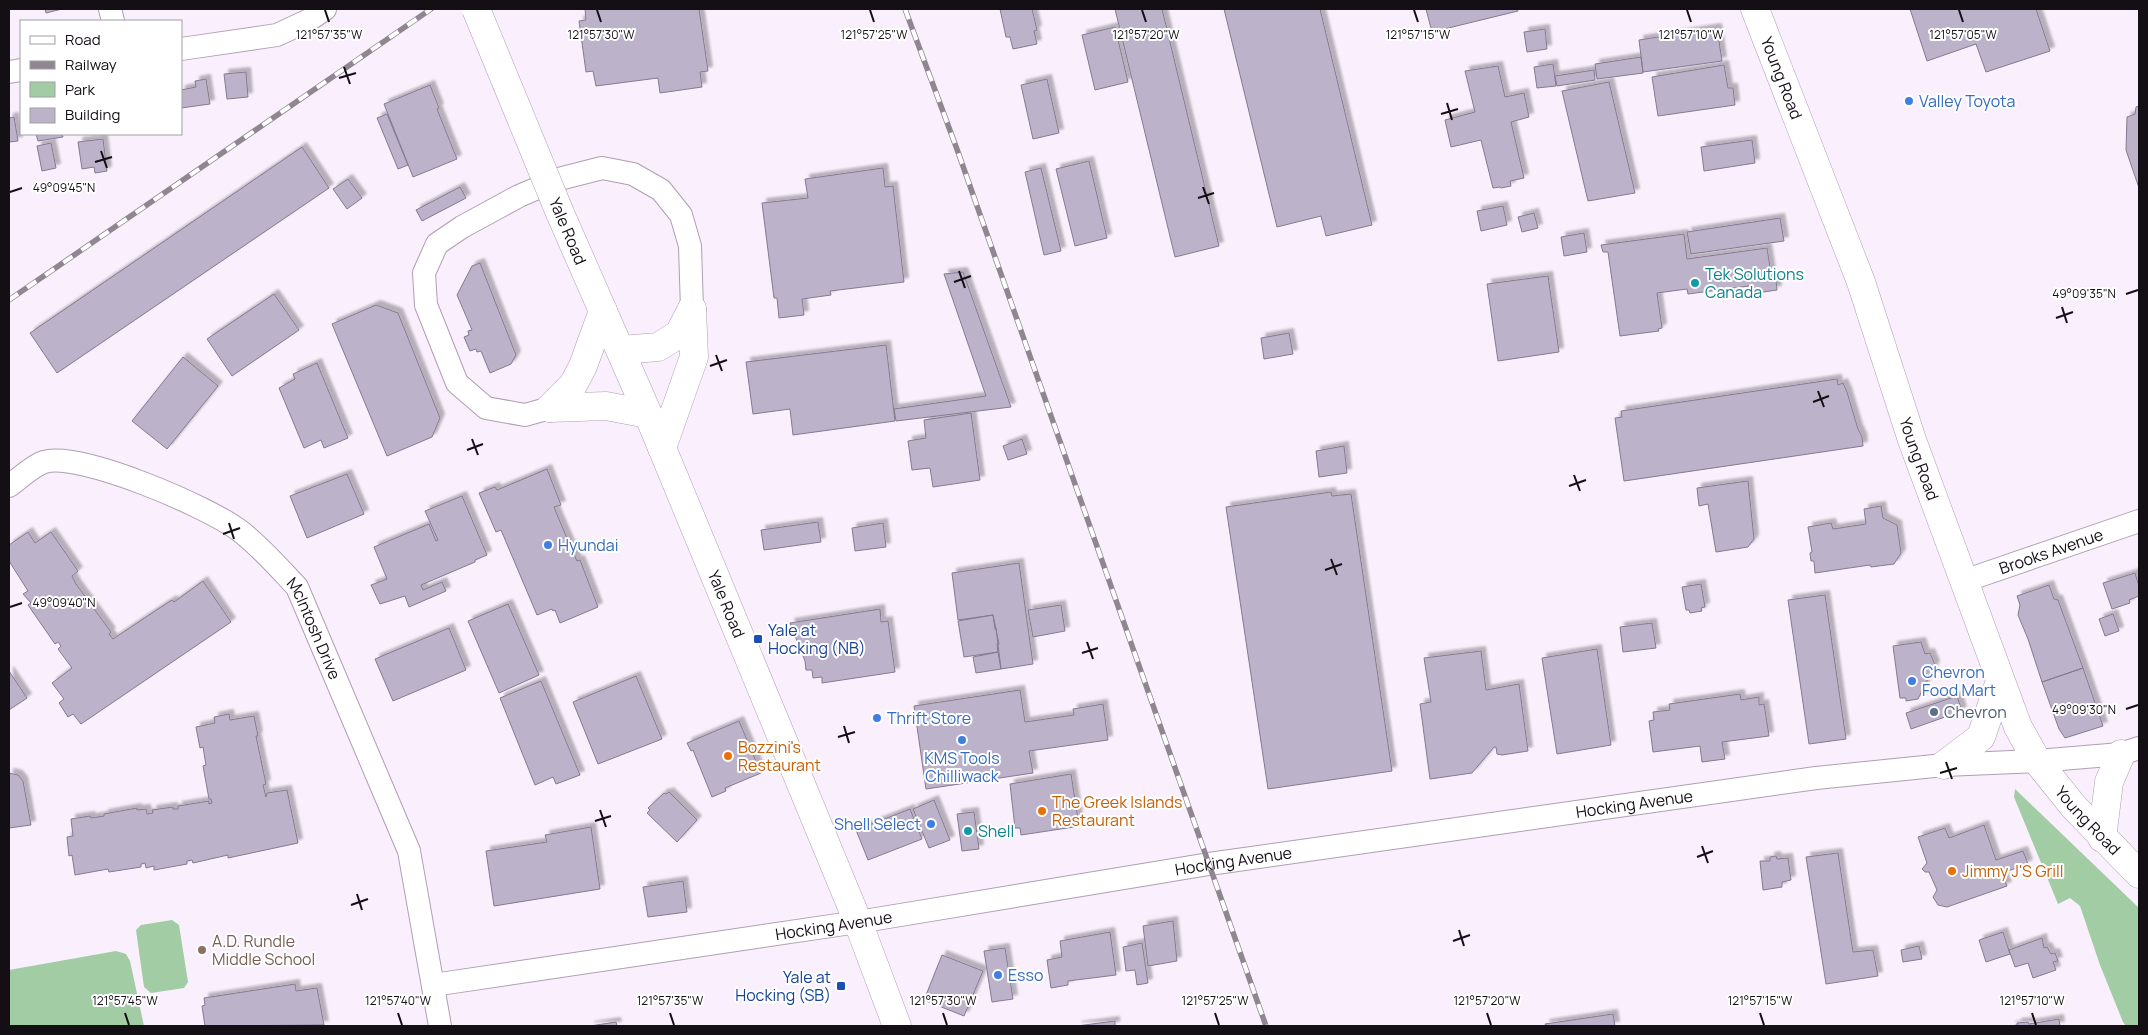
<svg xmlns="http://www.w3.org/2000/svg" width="2148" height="1035" font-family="Manrope,sans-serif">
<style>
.green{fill:#a1cca4}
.building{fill:#bcb2ca;stroke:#847a91;filter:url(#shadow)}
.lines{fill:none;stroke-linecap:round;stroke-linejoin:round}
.minor-casing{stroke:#b09eb3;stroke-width:24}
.major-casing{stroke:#b09eb3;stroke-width:29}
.minor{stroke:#fff;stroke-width:22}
.major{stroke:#fff;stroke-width:28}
.rail-casing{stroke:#8f8691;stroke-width:5.5}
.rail{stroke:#fff;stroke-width:4;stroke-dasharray:11;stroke-linecap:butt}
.major-bridge-casing{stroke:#b09eb3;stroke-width:29;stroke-linecap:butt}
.major-bridge{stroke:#fff;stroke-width:28}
.ticks{fill:none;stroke:#140e15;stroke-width:2}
.shop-dot{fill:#3f7fe0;stroke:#fff;stroke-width:2}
.culture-dot{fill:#0f9aa8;stroke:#fff;stroke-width:2}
.transit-dot{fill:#1a4fb4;stroke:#fff;stroke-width:2}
.service-dot{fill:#5c6f8a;stroke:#fff;stroke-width:2}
.food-dot{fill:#e8710a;stroke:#fff;stroke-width:2}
.education-dot{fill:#8d6e63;stroke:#fff;stroke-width:2}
.labels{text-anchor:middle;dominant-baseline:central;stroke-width:4;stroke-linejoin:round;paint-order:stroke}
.street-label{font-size:16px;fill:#140e15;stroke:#fff}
.shop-label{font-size:16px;fill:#366cbe;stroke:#fff;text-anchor:start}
.culture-label{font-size:16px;fill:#0d838f;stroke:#fff;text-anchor:start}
.transit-label{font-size:16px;fill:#164399;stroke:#fff;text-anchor:start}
.service-label{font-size:16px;fill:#4e5e75;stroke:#fff;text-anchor:start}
.food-label{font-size:16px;fill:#c56008;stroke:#fff;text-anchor:start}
.education-label{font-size:16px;fill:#785e54;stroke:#fff;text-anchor:start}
.ticks-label{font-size:12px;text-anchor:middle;fill:#140e15;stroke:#fff;stroke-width:4;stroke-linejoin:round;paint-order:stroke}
</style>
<defs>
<filter id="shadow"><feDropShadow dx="4.5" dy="-4.5" stdDeviation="1" flood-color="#0004"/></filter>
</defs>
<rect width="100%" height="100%" fill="#faeffc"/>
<path class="green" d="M2015,789L2139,908V1026H2126L2123,1022L2100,965L2080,906L2070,898L2058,904L2014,797Z
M172,920L179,925L188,982L184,988L151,993L144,987L136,930L141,925Z
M116,951L126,954L130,961L144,1026H9V970Z"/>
<path class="building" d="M45,9H62L46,13Z
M585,9H699L708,71L700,72L702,87L660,93L658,78L596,86L593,71L586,72L579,21L586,20Z
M1000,9H1032L1037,30L1034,31L1037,44L1013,49L1010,37H1006Z
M1115,9H1162L1219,246L1175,257Z
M1224,9H1320L1372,225L1326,236L1321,216L1277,227Z
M1426,9H1517L1518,11L1432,32Z
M1910,9H2036L2050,51L1986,72L1976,44L1927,61Z
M1115,27L1128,82L1095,90L1082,35Z
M1717,28L1722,61L1643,72L1639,40Z
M1545,29L1547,49L1527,52L1524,32Z
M1641,57L1643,73L1597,79L1595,64Z
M1553,64L1556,86L1537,88L1534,67Z
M1724,65L1728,88H1733L1735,105L1658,116L1652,77Z
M1498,66L1505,97L1524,93L1529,117L1511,122L1524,178L1510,181L1511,186L1501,188L1500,187L1493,188L1481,140L1451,147L1445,120L1475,112L1465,71Z
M1594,70L1595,80L1557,86L1555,76Z
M246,72L248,97L227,99L224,74Z
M206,79L210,104L181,108V90L196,87L195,81Z
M1047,79L1059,133L1033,139L1021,85Z
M1609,82L1635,193L1588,201L1562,91Z
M430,85L439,108L437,109L457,159L413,177L384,104Z
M2139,106V188L2126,150L2127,117L2135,114L2136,107Z
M387,114L408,165L398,169L377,118Z
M14,117L18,141L9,142V118Z
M36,134H62L63,137L38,141Z
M103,139L107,171L95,173L94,167L82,169L78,142Z
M1752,140L1755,163L1704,171L1701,147Z
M51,143L56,168L42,171L37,146Z
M302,147L329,188L57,373L30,333Z
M1089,161L1107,238L1075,246L1056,169Z
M883,168L885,187L893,186L904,282L830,291L831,295L802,299L804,315L779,318L777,298H774L762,203L808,198L805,179Z
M1041,168L1061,251L1044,255L1025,172Z
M348,179L362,198L347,209L333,189Z
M460,187L466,198L422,221L416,210Z
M1503,206L1507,225L1481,231L1477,211Z
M1534,213L1538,228L1522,232L1518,217Z
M1780,218L1784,241L1691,254L1687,232Z
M1584,233L1587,252L1564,256L1561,237Z
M1684,234L1687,259L1767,248L1772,280H1776L1777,290L1750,294L1749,286L1688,294L1687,289L1657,293L1662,328L1658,329L1659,331L1620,336L1608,252H1603L1601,245Z
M480,263L516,355L511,364L490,373L481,351L477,352L476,349L470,351L464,337L469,335L468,331L472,330L457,295L472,266Z
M963,272L1011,407L896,421L894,409L986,396L944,274Z
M1548,276L1559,352L1498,361L1487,284Z
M274,294L299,330L232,376L207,339Z
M376,305L398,313L440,418L432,437L387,456L332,324Z
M1289,333L1293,354L1264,359L1261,338Z
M886,345L895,421L793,435L790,409L753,414L746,362Z
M183,357L218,386L167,449L132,421Z
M317,363L348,438L324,448L321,440L304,448L279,388L295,379L293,374Z
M1837,379L1838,385L1843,383L1847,392L1858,429L1862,437L1863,446L1624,481L1615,418L1622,417L1621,411Z
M971,413L980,480L933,487L930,468L912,470L908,441L926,438L924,420Z
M1022,439L1027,454L1008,460L1003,446Z
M1344,446L1347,473L1319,477L1316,451Z
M547,469L561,505L554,507L558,517L577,561L580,560L598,607L560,623L555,610L553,611L552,609L537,615L501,530L496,532L479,493L495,487L497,490Z
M347,474L364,514L307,538L290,496Z
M1748,481L1754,539L1748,547L1716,552L1708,504L1699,506L1697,488Z
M1331,492L1332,496L1351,494L1392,771L1268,789L1226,507Z
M462,496L487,555L475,560V562L421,585L423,590L442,582L446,591L409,607L405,596L380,604L371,585L387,579L374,547L429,524L436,541L438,540L425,511Z
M1881,506L1883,518L1897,525L1901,553L1894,564L1871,567L1870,565L1815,573L1814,561H1811L1810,553L1812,552L1808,527L1831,523L1833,529L1866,524L1864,509Z
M818,522L821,542L764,550L761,530Z
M883,523L886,547L855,551L852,528Z
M28,532L35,543L51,532L78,571L72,576L76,584L111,632L109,634L113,639L158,609L172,600L174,602L203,581L231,622L81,724L73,714L68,717L59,703L64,699L52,683L72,668L58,649L61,646L58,642L55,644L28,605L31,603L23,594L28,591L9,561V545Z
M1019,563L1033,664L1001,669L996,628L995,629L993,615L958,620L952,573Z
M2135,573L2139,586V596L2129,600L2130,603L2112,609L2103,583Z
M1701,584L1705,607L1701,608L1702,611L1690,613L1689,610H1686L1682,587Z
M2049,585L2054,599L2058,600L2083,668L2042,682L2028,639L2018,615L2020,605L2017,596Z
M1825,595L1846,739L1809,744L1788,600Z
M508,604L539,675L499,693L468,621Z
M1061,605L1065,631L1033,637L1028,610Z
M880,609L881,622L888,621L895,672L822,683V677L813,678L812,670H806L805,661L790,623Z
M2113,614L2119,631L2105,636L2099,619Z
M993,615L999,644H997L998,652L964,657L958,621Z
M1652,623L1656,648L1623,652L1620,627Z
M449,628L466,670L393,701L375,659Z
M1921,642L1925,654L1930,653L1935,665L1918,699L1906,701V698H1900L1893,646Z
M1597,649L1611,745L1557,754L1542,658Z
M1481,651L1486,690L1519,684L1528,751L1502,755L1497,754L1496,747H1494L1472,773L1430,779L1420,704L1431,702L1424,658Z
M998,652L1001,669L976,673L973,657Z
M2083,668L2103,726L2065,738L2059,729L2042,682Z
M9,671L27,698L9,710Z
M636,676L662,739L598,764L573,702Z
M541,681L580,775L556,784L553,777L535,785L500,698Z
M1020,690L1025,722L1074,715L1073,709L1103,704L1108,740L1029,751L1033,773L926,789L914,706Z
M1740,694L1741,700L1759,697V705L1764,704L1769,736L1722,742L1725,759L1702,762L1700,746L1653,752L1649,721L1654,720L1653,712L1670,710L1669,704Z
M1957,696L1962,711L1911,729L1906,713Z
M229,714L230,720L254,716L258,736H256L266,784L263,785L266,797L267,793L287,790L298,843L228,858V855L193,863L192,860L187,861V864L154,870V866L146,868L145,863L141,864V867L109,872L108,869L75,875L72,855L69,856L67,837L73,836L71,819L90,816L91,818L104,816V814L137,808V810L146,809L147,814L153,813L152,810L173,807V809H178V806L209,801V804L212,803L211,799H209L203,766L206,765L203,747L200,748L196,727L215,723L214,717Z
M739,721L761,773L725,788L726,791L712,797L693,750L691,751L687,743Z
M9,773L18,775L23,781L31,825L9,828Z
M1071,774L1078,819H1073L1074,827L1021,835L1020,828H1015L1010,784Z
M669,792L697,820L677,842L647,813L650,810L648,808L664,793L666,794Z
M934,800L950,840L929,848L913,809Z
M910,809L922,839L868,860L856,830Z
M974,812L979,849L962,851L957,814Z
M1984,825L1996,860L2023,851L2028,864L2002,873L2007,886L1947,907L1938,905L1933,897L1937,890L1929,872H1925L1922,869L1927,863L1918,837L1945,828L1949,838Z
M591,827L600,889L494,906L486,851L547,842L545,835Z
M1838,853L1853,952L1873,950L1878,976L1826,984L1806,857Z
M1776,856L1777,859L1788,858L1791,880L1782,882V887L1763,890L1760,861H1770V857Z
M683,881L687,912L648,917L643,887Z
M1173,921L1177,961L1148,966L1143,926Z
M1110,932L1116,975L1068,981V985L1051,988L1047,960L1062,957L1060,941Z
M2003,932L2010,954L1986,962L1979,940Z
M2042,938L2044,948L2047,947L2051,954L2055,953L2058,961L2053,962L2056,970L2033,978L2028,963L2015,967L2009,950Z
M1142,943L1148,983L1137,985L1135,970L1126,971L1123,947Z
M1919,946L1922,959L1903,962L1901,950Z
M1005,948L1013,999L992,1002L984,951Z
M942,955L983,971L964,1016L924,1000Z
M295,984L296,991L317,988L324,1025L205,1026L202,1006L205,1005L204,998Z
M1613,1014L1615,1026H1546L1545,1024Z
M2059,1019L2060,1026H2011L2017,1025V1023L2028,1022L2029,1024Z
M1115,1021V1026H1077Z
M616,1022L617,1026H590Z"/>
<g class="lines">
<defs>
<g id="minor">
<path d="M110,9L113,21"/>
<path d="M181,49L277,35L309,20L325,9"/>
<path d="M9,72L21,70"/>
<path d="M550,408L525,415L486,408L457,383L426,305L424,273L437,244L462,227L519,196L559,179L602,168L633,174L661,190L681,215L690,246L692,309"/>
<path id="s1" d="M9,486C19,479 32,466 44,462C79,451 209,507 240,531C261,547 279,568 297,587L409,851L440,1026"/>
<path id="s2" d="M1964,581L2139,521"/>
<path id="s3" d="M433,985L858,922L1209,864L1816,778L1944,765L2037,761L2121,754L2139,748"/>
</g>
<g id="major">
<path id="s4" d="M1755,9L1861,282L1912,440L2018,727L2037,761L2074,807L2139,874"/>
<path id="s5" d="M560,213L648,414L858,922L897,1026"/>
<path d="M621,350L658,347L679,334L692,309"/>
<path d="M550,408L573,385L583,366L603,311"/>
<path d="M550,408L606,406L648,414"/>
<path d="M662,448L694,357L692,309"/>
<path d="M1944,765L1981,737L2000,681"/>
<path d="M2102,838L2109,782L2121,754"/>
</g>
</defs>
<use href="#minor" class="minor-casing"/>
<use href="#major" class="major-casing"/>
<use href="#minor" class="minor"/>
<use href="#major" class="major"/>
<defs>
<path id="rail" d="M905,9L958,152L1266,1026
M9,300L431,9"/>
</defs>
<use href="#rail" class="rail-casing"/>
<use href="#rail" class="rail"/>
<defs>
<path id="major-bridge" d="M476,9L560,213"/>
</defs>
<use href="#major-bridge" class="major-bridge-casing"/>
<use href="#major-bridge" class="major-bridge"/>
</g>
<path class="ticks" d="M325,10L329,22M597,10L601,22M870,10L874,22M1142,10L1146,22M1414,10L1418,22M1687,10L1691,22M1959,10L1963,22M344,67L350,84M339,78L356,73M1447,103L1452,120M1441,114L1458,109M101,151L107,168M95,162L112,157M1203,187L1209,204M10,192L22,188M1198,198L1214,193M959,271L965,288M954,282L971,276M2126,294L2138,290M2062,307L2067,323M2056,318L2073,312M716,355L722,371M710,366L727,360M1818,391L1824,407M1813,402L1829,396M472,439L478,455M467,450L483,444M1574,475L1580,491M1569,486L1586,480M229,523L234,539M223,534L240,528M1331,559L1337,575M1325,570L1342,564M10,607L22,603M1087,642L1093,659M1082,653L1098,648M2126,709L2138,705M844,726L849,743M838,737L855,732M1946,762L1952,779M1940,773L1957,768M600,810L606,827M595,821L611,816M1702,846L1708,863M1697,857L1713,851M357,894L362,910M351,905L368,899M1459,930L1464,946M1453,941L1470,935M125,1013L129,1025M398,1013L402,1025M670,1013L674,1025M943,1013L947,1025M1215,1013L1219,1025M1487,1013L1491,1025M1760,1013L1764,1025M2032,1013L2036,1025"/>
<g class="shop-dot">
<circle cx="1909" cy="101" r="5"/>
<circle cx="548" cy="545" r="5"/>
<circle cx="1912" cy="681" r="5"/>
<circle cx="877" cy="718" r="5"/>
<circle cx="962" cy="740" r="5"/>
<circle cx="931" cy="824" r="5"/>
<circle cx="998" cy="975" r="5"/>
</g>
<g class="culture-dot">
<circle cx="1695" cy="283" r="5"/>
<circle cx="968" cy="831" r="5"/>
</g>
<g class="transit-dot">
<rect x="753" y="634" width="10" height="10" rx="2.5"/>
<rect x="836" y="981" width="10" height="10" rx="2.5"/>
</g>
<circle class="service-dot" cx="1934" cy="712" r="5"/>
<g class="food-dot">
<circle cx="728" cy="756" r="5"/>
<circle cx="1042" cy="811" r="5"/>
<circle cx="1952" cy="871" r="5"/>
</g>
<circle class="education-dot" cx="202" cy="950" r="5"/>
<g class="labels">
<g class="street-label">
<text stroke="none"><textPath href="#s4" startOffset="74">Young Road</textPath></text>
<text transform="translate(568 231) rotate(67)">Yale Road</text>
<text stroke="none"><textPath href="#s4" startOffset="479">Young Road</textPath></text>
<text stroke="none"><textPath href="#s2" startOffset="92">Brooks Avenue</textPath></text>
<text stroke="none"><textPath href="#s5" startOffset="425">Yale Road</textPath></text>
<text stroke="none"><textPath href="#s1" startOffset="378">McIntosh Drive</textPath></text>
<text stroke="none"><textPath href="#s3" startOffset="1215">Hocking Avenue</textPath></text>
<text stroke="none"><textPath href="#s4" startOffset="882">Young Road</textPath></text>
<text stroke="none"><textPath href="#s3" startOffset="810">Hocking Avenue</textPath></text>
<text stroke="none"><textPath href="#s3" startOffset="405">Hocking Avenue</textPath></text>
</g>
<g class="shop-label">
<text x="1919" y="101">Valley Toyota</text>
<text x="558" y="545">Hyundai</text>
<text x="1922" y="672">Chevron<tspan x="1922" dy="18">Food Mart</tspan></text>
<text x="887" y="718">Thrift Store</text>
<text x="962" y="758" text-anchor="middle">KMS Tools<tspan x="962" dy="18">Chilliwack</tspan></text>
<text x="921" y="824" text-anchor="end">Shell Select</text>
<text x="1008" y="975">Esso</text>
</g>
<g class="culture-label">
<text x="1705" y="274">Tek Solutions<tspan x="1705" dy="18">Canada</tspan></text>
<text x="978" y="831">Shell</text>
</g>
<g class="transit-label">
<text x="768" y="630">Yale at<tspan x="768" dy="18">Hocking (NB)</tspan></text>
<text x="831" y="977" text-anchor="end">Yale at<tspan x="831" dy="18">Hocking (SB)</tspan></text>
</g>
<g class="service-label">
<text x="1944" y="712">Chevron</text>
</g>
<g class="food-label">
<text x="738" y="747">Bozzini's<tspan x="738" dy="18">Restaurant</tspan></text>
<text x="1052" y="802">The Greek Islands<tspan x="1052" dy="18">Restaurant</tspan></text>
<text x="1962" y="871">Jimmy J'S Grill</text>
</g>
<g class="education-label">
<text x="212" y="941">A.D. Rundle<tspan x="212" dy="18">Middle School</tspan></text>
</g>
</g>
<g class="ticks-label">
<text x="329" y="39">121°57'35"W</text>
<text x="601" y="39">121°57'30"W</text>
<text x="874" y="39">121°57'25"W</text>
<text x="1146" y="39">121°57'20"W</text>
<text x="1418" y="39">121°57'15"W</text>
<text x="1691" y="39">121°57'10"W</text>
<text x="1963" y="39">121°57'05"W</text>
<text x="64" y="192">49°09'45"N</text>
<text x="2084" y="298">49°09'35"N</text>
<text x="64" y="607">49°09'40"N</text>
<text x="2084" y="714">49°09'30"N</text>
<text x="125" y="1005">121°57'45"W</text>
<text x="398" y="1005">121°57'40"W</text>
<text x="670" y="1005">121°57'35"W</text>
<text x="943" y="1005">121°57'30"W</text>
<text x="1215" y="1005">121°57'25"W</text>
<text x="1487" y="1005">121°57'20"W</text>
<text x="1760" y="1005">121°57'15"W</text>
<text x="2032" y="1005">121°57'10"W</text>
</g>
<rect width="2148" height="1035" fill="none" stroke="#140e15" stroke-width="20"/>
<rect x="20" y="20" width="162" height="115" fill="#ffffff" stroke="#a19fa1"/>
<rect x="30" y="36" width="25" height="8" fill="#ffffff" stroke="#a19fa1"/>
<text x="65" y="45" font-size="15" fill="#140e15">Road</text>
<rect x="30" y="61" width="25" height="8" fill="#8f8691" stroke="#a19fa1"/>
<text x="65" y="70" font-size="15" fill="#140e15">Railway</text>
<rect x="30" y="82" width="25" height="15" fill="#a1cca4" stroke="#a19fa1"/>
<text x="65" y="95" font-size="15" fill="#140e15">Park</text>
<rect x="30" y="108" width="25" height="15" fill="#bcb2ca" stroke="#a19fa1"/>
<text x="65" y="120" font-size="15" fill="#140e15">Building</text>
</svg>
